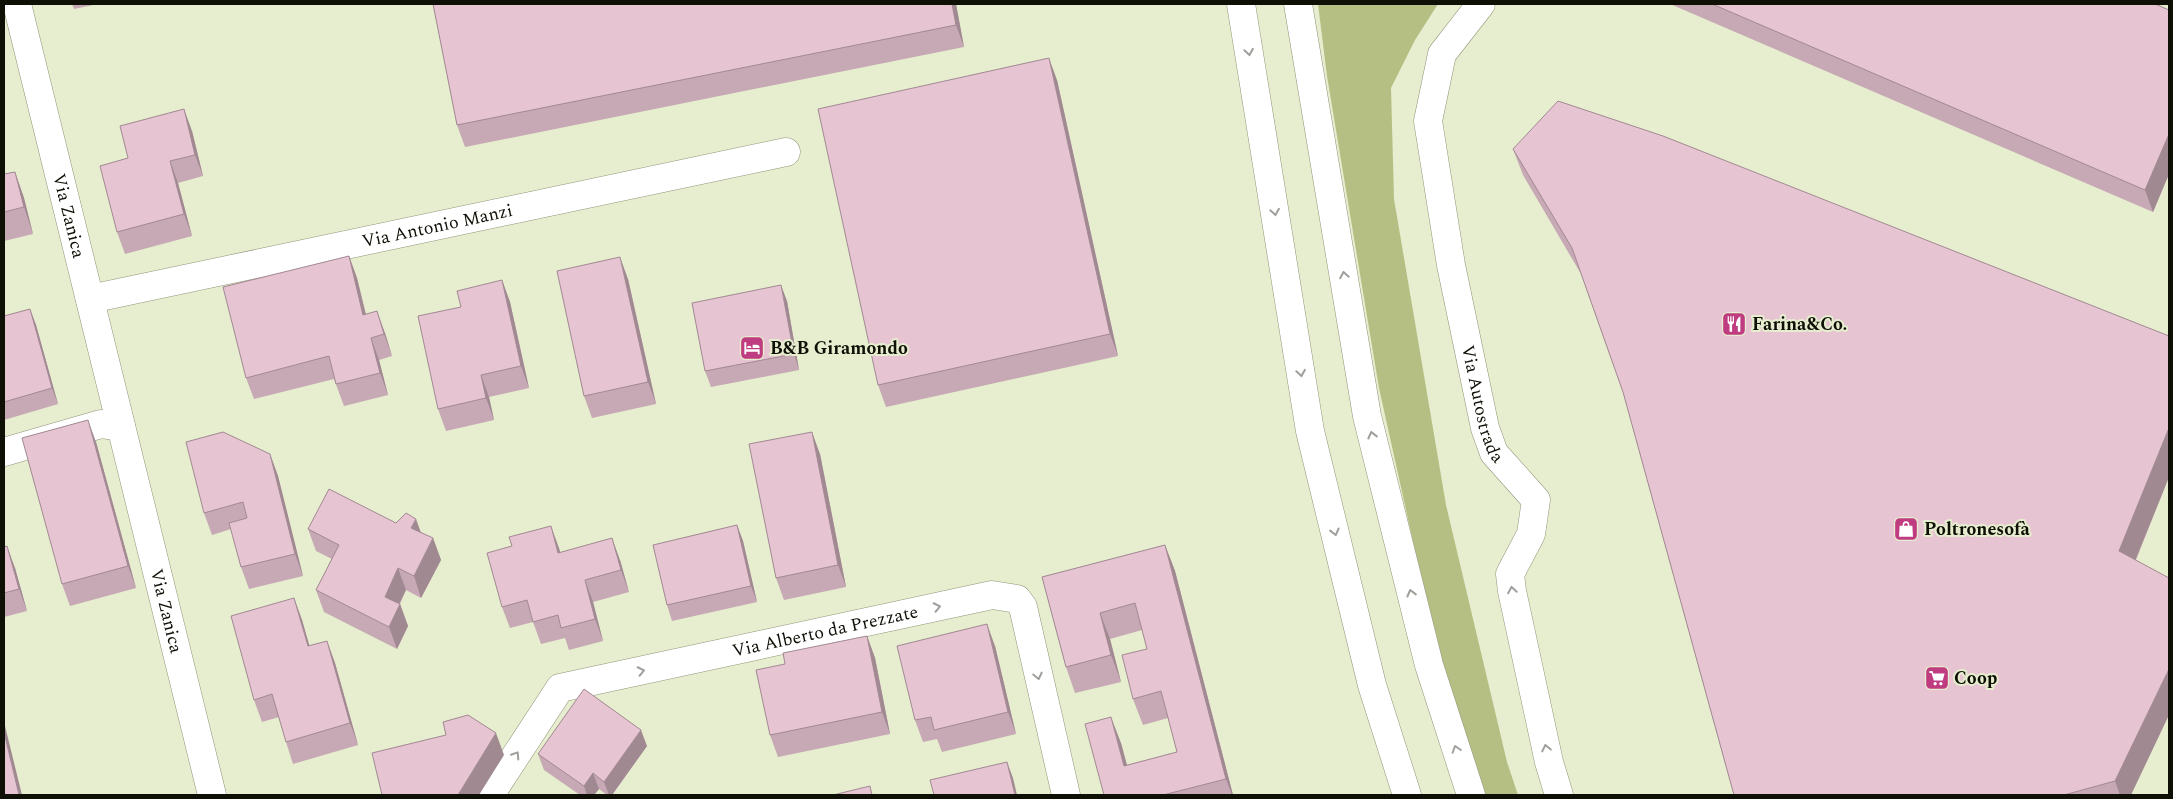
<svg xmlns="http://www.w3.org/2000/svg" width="2173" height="799" font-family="Spectral,serif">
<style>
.green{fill:#b5bf83}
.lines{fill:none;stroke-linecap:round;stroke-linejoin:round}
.minor-casing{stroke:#909579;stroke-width:29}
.secondary-casing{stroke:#909579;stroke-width:29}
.minor{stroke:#fff;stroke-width:28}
.secondary{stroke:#fff;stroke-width:28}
.wall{fill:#c6a9b4}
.shaded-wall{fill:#a18992}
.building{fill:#e6c4d1;stroke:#a18992}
.oneway{stroke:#9f9f9b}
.labels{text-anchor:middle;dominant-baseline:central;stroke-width:4;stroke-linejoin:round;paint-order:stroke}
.street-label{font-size:18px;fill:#0e1006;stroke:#e7edcf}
.poi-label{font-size:18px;font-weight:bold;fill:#0e1006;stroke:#e7edcf;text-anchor:start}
</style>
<rect width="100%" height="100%" fill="#e7edcf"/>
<path class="green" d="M1318,4H1438L1415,40L1391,88L1394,199L1446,505L1507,762L1518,795H1485L1436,645L1379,388L1327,76Z"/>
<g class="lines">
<defs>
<g id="minor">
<path id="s1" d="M1481,4L1442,54L1428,121L1451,265L1485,428L1494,453L1536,500L1531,534L1510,574L1512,591L1549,762L1559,795"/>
<path id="s2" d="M90,299L786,152"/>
<path d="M4,452L101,424L121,427"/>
<path id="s3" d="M490,795L560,688L992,595L1017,599L1023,607L1066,795"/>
</g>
<g id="secondary">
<path id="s4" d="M17,4L212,795"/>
<path d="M1241,4L1310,431L1372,685L1407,795"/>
<path d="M1298,4L1367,416L1429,665L1471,795"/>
</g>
</defs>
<use href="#minor" class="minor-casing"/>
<use href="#secondary" class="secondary-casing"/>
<use href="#minor" class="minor"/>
<use href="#secondary" class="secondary"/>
</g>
<path class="wall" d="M72,4H98L74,9Z
M433,4H956L964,47L465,147L457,125Z
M1670,4H2155L2169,10V174L2153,212Z
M1057,80L1118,356L886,407L878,385Z
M192,131L203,176L178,183L192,236L125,254L117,232L128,158Z
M1513,149L2169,336V477L2136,560L2131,795H1734L1623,392L1581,274L1523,175Z
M15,172L24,198L33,234L4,241V174Z
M349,256L357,278L366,314L385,333L392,356L379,360L388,395L344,406L334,379L254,399L246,378Z
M628,279L656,404L592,418L584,396Z
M502,280L510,302L529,388L489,397L494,420L446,431L438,409Z
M787,301L799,370L711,387L705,371Z
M30,309L36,325L58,404L4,420V316Z
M96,442L136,588L70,606L62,584Z
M270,454L278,476L303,576L249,589L241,567L231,529L212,535L204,513Z
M820,454L846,587L784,600L776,578Z
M396,523L421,533L433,538L441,560L421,598L406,590L400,604L408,626L397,649L324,612L316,590L332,559L316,551L308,529Z
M737,525L743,541L757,602L672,621L667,605Z
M1165,545L1175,571L1233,795H1104L1121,743L1127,765L1177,752L1168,718L1143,725L1133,699L1147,649L1142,630L1110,639L1121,682L1075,693L1066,667L1042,577Z
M4,547L15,568L27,611L4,617Z
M559,548L560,553L620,560L629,592L593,602L603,641L569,650L565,638L541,644L533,622L510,628L502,607Z
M294,598L302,620L309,646L327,641L335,663L358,745L293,764L286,742L279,717L262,722L254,700Z
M867,636L875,658L890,734L778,757L770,735L785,664Z
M995,646L1016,734L942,752L937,739L923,742L915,720Z
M647,746L612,795H607L599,789L594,795H580L544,770L538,754Z"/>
<path class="shaded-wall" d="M952,4H956L964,47L956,25Z
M1049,58L1057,80L1118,356L1110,334Z
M184,109L192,131L203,176L195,155Z
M2169,134V174L2153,212L2145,190Z
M170,161L178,183L192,236L184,214Z
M15,172L24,198L33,234L24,207Z
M349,256L357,278L371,337L363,315Z
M620,257L628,279L656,404L648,382Z
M502,280L510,302L529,388L521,366Z
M781,285L787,301L799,370L794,354Z
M30,309L36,325L58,404L52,388Z
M377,311L385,333L392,356L384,334Z
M371,338L379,360L388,395L380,373Z
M481,375L489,397L494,420L486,398Z
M88,420L96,442L136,588L128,566Z
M2169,428V477L2128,578L2119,551Z
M812,432L820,454L846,587L838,565Z
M270,454L278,476L303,576L295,554Z
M416,519L424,541L411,528Z
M737,525L743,541L757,602L751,586Z
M551,526L559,548L566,575L558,553Z
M433,538L441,560L421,598L414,576Z
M612,538L620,560L629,592L621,570Z
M1165,545L1175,571L1233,795H1232L1226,779Z
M7,546L15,568L27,611L19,589Z
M398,568L406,590L392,618L385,597Z
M585,580L593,602L603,641L595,619Z
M294,598L302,620L316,668L308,646Z
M400,604L408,626L397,649L389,627Z
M1100,613L1110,639L1121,682L1111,655Z
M987,624L995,646L1016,734L1008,712Z
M867,636L875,658L890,734L882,712Z
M327,641L335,663L358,745L350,723Z
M2169,669V715L2131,795H2120L2115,781Z
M1111,717L1121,743L1134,792L1124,766Z
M4,722L22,795H19L4,732Z
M641,730L647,746L612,795H609L604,782Z
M496,733L504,755L479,795H458Z
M1007,762L1013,778L1017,795H1015Z
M593,773L599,789L594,795H587L584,786Z"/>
<path class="building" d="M433,4H952L956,25L457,125Z
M1712,4H2155L2169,10V134L2145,190Z
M1049,58L1110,334L878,385L818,109Z
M1558,101L1663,136L2169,336V428L2119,551L2169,578V669L2115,781L2064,795H1734L1623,392L1572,248L1513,149Z
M184,109L195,155L170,161L184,214L117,232L100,166L128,158L120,126Z
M15,172L24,207L4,212V174Z
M349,256L363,315L377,311L384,334L371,338L380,373L336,384L329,356L246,378L223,287Z
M620,257L648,382L584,396L557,271Z
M502,280L521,366L481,375L486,398L438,409L418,316L461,307L457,291Z
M781,285L794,354L705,371L692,303Z
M30,309L52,388L4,402V316Z
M88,420L128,566L62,584L22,438Z
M223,432L270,454L295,554L241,567L229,523L247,518L243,502L204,513L186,442Z
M812,432L838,565L776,578L749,444Z
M329,489L396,523L406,513L416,519L411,528L433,538L414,576L398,568L385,597L400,604L389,627L316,590L339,545L308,529Z
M737,525L751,586L667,605L653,545Z
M551,526L558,553L612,538L621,570L585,580L595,619L561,628L558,615L533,622L527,600L502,607L487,553L512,546L509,537Z
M1165,545L1226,779L1163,795H1104L1085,724L1111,717L1124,766L1177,752L1161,691L1133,699L1122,655L1147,649L1135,603L1100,613L1111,655L1066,667L1042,577Z
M7,546L19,589L4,593V547Z
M294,598L308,646L327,641L350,723L286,742L272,694L254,700L231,616Z
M987,624L1008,712L934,730L931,717L915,720L897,646Z
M867,636L882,712L770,735L756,670L785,664L783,653Z
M584,689L641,730L604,782L593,773L584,786L538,754Z
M468,715L496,733L458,795H382L372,753L446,735L443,722Z
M4,732L19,795H4Z
M1007,762L1015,795H934L930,780Z
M870,786L872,795H833Z"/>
<defs><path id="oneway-chevron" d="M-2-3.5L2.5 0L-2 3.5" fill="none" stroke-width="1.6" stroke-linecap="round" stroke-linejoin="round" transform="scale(1.25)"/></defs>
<g class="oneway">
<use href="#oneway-chevron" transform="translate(1249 52) rotate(81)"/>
<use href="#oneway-chevron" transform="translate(1275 212) rotate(81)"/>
<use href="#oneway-chevron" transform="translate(1344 275) rotate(-100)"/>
<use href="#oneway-chevron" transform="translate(1301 373) rotate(81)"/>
<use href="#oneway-chevron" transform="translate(1372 435) rotate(-104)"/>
<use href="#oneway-chevron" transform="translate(1335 532) rotate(76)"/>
<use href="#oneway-chevron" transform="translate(1512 590) rotate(-99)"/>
<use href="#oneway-chevron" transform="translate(1411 593) rotate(-104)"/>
<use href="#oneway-chevron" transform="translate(937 607) rotate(-12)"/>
<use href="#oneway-chevron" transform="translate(641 671) rotate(-12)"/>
<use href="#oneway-chevron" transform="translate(1038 676) rotate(77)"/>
<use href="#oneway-chevron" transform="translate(1546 748) rotate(-102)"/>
<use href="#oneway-chevron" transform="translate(1456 749) rotate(-108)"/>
<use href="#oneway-chevron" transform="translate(516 755) rotate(-57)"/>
</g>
<defs>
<symbol id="restaurant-square" viewBox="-11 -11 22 22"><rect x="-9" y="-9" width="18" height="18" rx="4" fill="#c03c81" stroke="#e7edcf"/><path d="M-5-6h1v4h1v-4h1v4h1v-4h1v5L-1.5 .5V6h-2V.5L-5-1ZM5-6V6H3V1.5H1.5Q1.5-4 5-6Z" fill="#fff"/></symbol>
<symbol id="hotel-square" viewBox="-11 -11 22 22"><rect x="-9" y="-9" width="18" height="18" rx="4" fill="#c03c81" stroke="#e7edcf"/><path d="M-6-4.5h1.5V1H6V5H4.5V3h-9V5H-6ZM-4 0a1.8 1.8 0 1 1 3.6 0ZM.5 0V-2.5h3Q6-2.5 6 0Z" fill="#fff"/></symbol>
<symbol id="shop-square" viewBox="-11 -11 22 22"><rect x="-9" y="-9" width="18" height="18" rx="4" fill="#c03c81" stroke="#e7edcf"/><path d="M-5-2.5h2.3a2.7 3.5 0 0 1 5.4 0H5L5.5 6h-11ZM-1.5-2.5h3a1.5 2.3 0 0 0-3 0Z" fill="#fff"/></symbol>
<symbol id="supermarket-square" viewBox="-11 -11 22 22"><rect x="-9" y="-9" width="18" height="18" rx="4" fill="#c03c81" stroke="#e7edcf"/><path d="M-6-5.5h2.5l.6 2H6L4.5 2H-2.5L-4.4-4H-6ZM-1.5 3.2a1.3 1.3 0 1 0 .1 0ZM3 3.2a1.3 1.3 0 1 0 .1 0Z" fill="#fff"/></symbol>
</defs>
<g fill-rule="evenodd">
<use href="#restaurant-square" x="1720" y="310" width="28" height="28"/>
<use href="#hotel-square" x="738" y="334" width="28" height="28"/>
<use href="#shop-square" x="1892" y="515" width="28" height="28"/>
<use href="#supermarket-square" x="1923" y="664" width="28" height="28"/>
</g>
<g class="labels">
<g class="street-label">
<text stroke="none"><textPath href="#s4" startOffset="218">Via Zanica</textPath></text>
<text stroke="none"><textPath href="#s2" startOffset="355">Via Antonio Manzi</textPath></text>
<text stroke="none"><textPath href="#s1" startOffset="420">Via Autostrada</textPath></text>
<text stroke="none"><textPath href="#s4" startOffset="625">Via Zanica</textPath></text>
<text stroke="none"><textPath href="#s3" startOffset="399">Via Alberto da Prezzate</textPath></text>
</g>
<g class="poi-label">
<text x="1752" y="324">Farina&amp;Co.</text>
<text x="770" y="348">B&amp;B Giramondo</text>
<text x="1924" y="529">Poltronesofà</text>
<text x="1954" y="678">Coop</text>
</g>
</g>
<rect width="2173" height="799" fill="none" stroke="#0e1006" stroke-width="10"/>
</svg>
